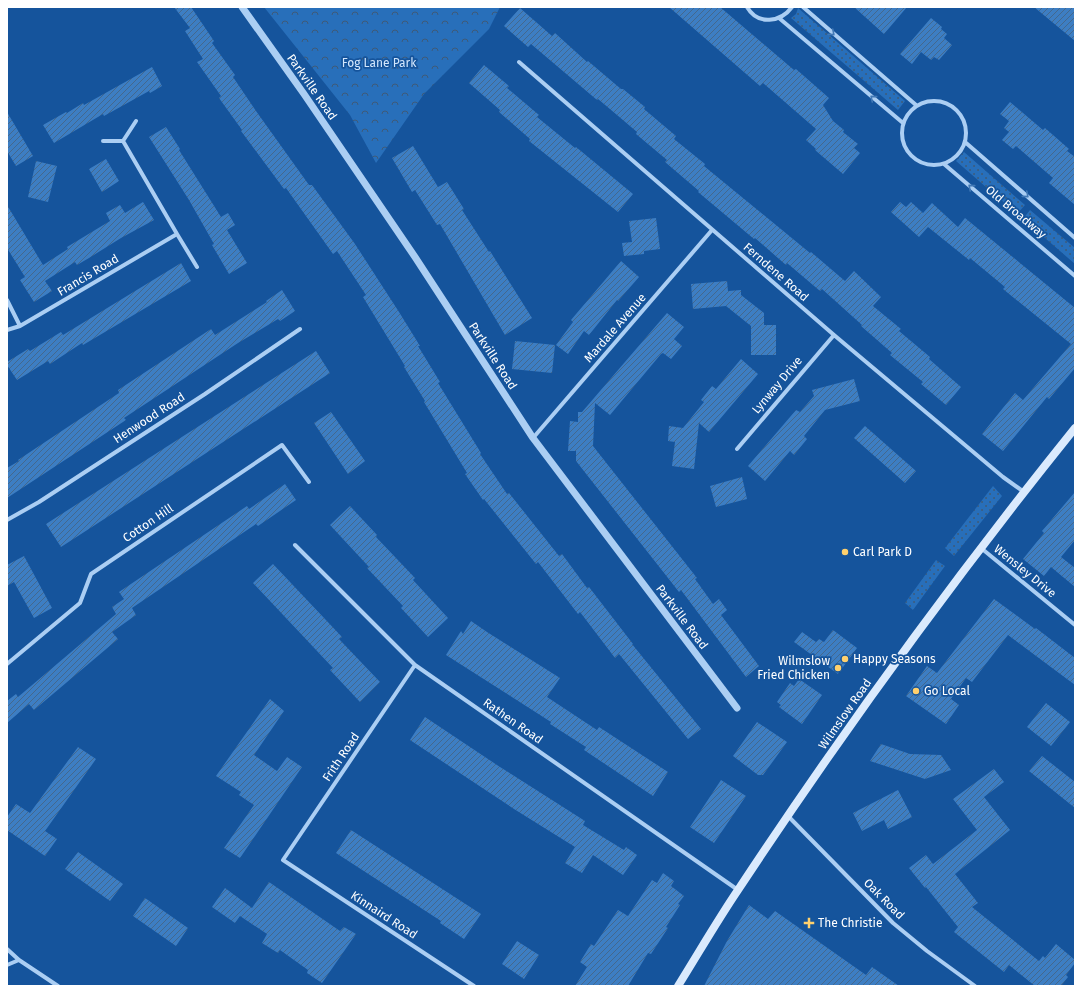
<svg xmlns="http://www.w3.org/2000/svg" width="1082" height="993" font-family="'Fira Sans',sans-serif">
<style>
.grass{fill:url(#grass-dots)}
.forest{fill:url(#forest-crowns)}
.building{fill:url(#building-hatch)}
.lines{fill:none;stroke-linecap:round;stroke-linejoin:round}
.minor{stroke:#abcef3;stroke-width:4}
.tertiary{stroke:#abcef3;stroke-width:7}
.secondary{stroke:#daeafd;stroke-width:8}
.oneway{stroke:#4279b6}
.poi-dot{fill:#ffd06d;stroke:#15549c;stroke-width:1.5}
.labels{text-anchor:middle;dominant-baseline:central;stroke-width:3.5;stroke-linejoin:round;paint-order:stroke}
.park-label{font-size:12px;fill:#d3e7fd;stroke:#15549c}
.street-label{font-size:12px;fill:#fff;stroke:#15549c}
.poi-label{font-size:12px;fill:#fff;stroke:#15549c;text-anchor:start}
</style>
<defs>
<pattern id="grass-dots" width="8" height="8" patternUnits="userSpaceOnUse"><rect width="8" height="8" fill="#286fba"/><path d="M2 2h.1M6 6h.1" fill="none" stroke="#3e5a78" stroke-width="1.8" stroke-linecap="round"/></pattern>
<pattern id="forest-crowns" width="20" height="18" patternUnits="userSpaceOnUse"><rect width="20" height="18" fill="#286fba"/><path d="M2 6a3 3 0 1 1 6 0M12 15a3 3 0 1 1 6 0" fill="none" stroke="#3e5a78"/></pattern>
<pattern id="building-hatch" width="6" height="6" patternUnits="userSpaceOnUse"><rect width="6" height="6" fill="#3d7ec3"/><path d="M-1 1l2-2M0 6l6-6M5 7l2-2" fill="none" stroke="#44688d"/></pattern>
</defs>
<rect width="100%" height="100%" fill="#15549c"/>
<path class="grass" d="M798,8L905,101L898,110L791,18L796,14Z
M964,152L1025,205L1017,214L956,161Z
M1030,210L1075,248V264L1023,219Z
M993,486L1002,496L954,556L945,548Z
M936,560L945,566L913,610L905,603Z"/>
<path class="forest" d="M264,7H500L489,29L424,94L376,163L350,115Z"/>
<path class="building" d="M174,7H191L214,41L212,43L235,75L233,77L256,111L309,185H312L355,244L399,312L420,346H418L440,382L438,383L481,453L480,454L507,494L509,493L559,556L562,554L587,588L589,587L633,644H632L701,729L688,739L619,654L615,658L580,612L578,614L538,562L536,564L484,499L483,500L465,474L467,473L424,402L425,401L404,367L405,366L363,297L366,295L337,251L333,254L286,188L284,189L241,131L242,130L219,98L221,96L197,62L203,59L185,31L190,28Z
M669,7H720L794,70L796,69L829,98L823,105L833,121L844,130L843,132L858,144L854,148L860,153L843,174L815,150L816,149L806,140L816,129L763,83L760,86Z
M854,7H907L884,34Z
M1034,7H1075V41Z
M520,8L552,36L555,33L587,62L588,61L621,89H623L645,107L644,109L676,136L674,139L705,164L704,166L810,253L811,252L845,281L854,271L881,297L873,306L901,329L899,331L930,357L929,359L961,387L946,405L921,384L923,382L890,355L892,353L861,326L862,325L822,289L820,291L787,263L786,265L755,238L754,239L698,192L699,191L665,162L667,160L636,134L637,132L617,115L598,99L597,100L531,44L528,47L504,26Z
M931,18L942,27L941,29L947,34L944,38L952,45L939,60L934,57L931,60L921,52L912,64L900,54Z
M484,65L509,86L507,88L539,115L537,117L575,148L576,147L633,194L618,212L529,141L530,139L499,112L500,110L469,83Z
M152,67L162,86L150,93L149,91L104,116L103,114L54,143L43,125L66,112L67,113L83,103L84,105Z
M1010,102L1043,130L1045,128L1069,149L1067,151L1075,157V205L1049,183L1053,178L1016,146L1013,149L1002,140L1009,132L1004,128L1009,121L1000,114Z
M7,112L33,156L16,166L7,151Z
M166,127L180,149L179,150L221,217L228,213L235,225L227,230L247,263L229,274L212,245L214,244L189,200L149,137Z
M413,146L438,187L447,182L464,209L462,210L489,252L490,251L532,318L505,335L440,224L437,225L415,190L412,192L392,158Z
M106,159L119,181L102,192L89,169Z
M36,161L57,166L48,202L28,197Z
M143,202L154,220L121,238L89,258L77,265L75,262L45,281L52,291L34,302L20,280L25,277L7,248V205L43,265L68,249L67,247L110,221L106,213L120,205L125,213Z
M900,202L906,207L911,202L923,213L932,203L958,227L965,218L1075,308V368L1049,399L1047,397L1003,451L982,434L1015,393L1023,400L1071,344L1003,289L1005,287L970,258L969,260L928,227L919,237L891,212Z
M656,218L660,249L644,251V254L624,256L622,243L632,242L629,221Z
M621,261L639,277L618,301L617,300L589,335L584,331L568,354L556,345L573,322L571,320Z
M181,263L191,281L83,345L82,343L50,364L48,361L17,380L7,365V362L28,349L30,351L61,332L63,335Z
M727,281L728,291L741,290V295L764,313V325H776V355H751V326L726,306L693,309L691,284Z
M282,290L295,311L280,321L278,319L238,343L124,418L126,420L7,498V468L19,461L18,460L119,393L118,390L211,329L215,335L267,302L266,301Z
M667,313L684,327L674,339L682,346L671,359L663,353L661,354L610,415L595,403L593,446L697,578L695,579L713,604L719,599L727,610L721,615L759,666L746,677L681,590L679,592L576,461V451H568L570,421L578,422V412H582Z
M515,341L555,345L552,373L512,369Z
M316,351L330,373L61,547L46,524Z
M741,359L758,374L709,432L699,423L694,469L672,466L675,442L668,441L669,426L683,428L704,402L701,400L712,386L716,389Z
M854,379L860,401L825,410L804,436L807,439L794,455L790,451L765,481L748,466L796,410L800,412L814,396L812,390Z
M331,412L365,461L348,474L314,423Z
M865,426L916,471L905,483L854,438Z
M742,477L747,499L716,507L710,486Z
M285,484L296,500L258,526L256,524L132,608L136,615L112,632L118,639L34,710L29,704L7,723V701L16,694L18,697L116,614L112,607L124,599L119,592L247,506L249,509Z
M1075,492V540L1061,557L1075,568V587L1051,567L1044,576L1023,559L1044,533L1042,531Z
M350,506L377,535L376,537L415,578L413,580L448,618L428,637L401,608L403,606L367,568L369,567L330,525Z
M24,556L52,608L34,618L14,582L7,586V565Z
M273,564L342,637L339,639L380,682L360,702L330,670L333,668L253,583Z
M994,599L1035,629L1036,628L1075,658V685L1008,635L972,682L966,678L951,699L959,705L946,724L906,696L927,666L937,673Z
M471,621L487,632L560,678L547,697L597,730L599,727L668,772L653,796L584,750L586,747L550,724L551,722L446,655L461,631L463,634Z
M833,630L857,648L838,674L794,642L802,632L816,642L819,639L824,642Z
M799,679L822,695L802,724L779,707L781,705L777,702L790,683L794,686Z
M270,699L284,711L254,755L277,771L287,757L302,767L240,858L224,848L254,805L239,795L241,792L216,776Z
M1046,703L1070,722L1051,746L1027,727Z
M425,717L500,767L585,821L583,825L624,850L626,847L637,855L623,875L593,855L582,873L565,863L575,847L514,809L410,740Z
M757,722L787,742L763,775H758L733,756Z
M881,744L910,754L941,755L951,770L925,779L870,761Z
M78,747L96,759L45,831L57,839L45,856L7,830V817L16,804L30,813Z
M1042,756L1075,782V808L1029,771Z
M994,769L1004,782L984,797L1010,830L955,874L978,903L972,907L1039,961L1043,956L1045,958L1056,944L1075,960V963L1066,975L1068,977L1061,986H1035L1009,965L1004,972L954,932L958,927L926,887L925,888L909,868L926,855L933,864L977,830L953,799Z
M721,780L746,796L714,843L690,827Z
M898,790L912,817L888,829L884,820L862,831L853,813Z
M351,830L481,914L464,939L440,923L441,921L336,853Z
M78,852L123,884L110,901L65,869Z
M663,873L674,881L671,886L684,896L678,904L680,905L666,927L668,928L651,954L648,953L628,986H575L587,967L580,962L591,944L594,946L618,910L628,916L652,880L657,883Z
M269,882L340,931L344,927L356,934L322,983L307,973L308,970L280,950L278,953L262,943L267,934L240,916L235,923L212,907L225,888L252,908Z
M145,898L188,928L176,946L133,916Z
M749,905L768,919L775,911L866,975L872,967L899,986H704L727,941Z
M517,941L539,955L524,979L502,964Z"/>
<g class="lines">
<path class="minor" d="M747,7C758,26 781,22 792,7
M803,7L916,105
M779,18L903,123
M519,62L834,335L1003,477L1024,492
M902 133a32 32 0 1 1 64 0a32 32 0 1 1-64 0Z
M123,141L136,121
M965,142L1075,238
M944,164L1075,276
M177,234L197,267
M7,300L20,326
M7,330L20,326L177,234L123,141H103
M533,438L712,230
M737,449L834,335
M7,520L39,502L205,394L300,329
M295,545L415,665L738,890
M981,548L1075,625
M7,664L80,603L91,574L282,445L309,482
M415,665L283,860L474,986
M788,816L893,923L927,951L975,986
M7,949L19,960L58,986
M7,965L19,960"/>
<path class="tertiary" d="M242,7L304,94L415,257L533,438L737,708"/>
<path class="secondary" d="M678,986C698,954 717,921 738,890C843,731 956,576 1075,428"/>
</g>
<defs><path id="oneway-chevron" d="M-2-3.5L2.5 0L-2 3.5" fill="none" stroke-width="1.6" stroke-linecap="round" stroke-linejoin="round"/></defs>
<g class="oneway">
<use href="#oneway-chevron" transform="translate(832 33) rotate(41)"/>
<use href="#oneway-chevron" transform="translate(873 98) rotate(-140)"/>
<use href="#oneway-chevron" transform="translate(971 187) rotate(-140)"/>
<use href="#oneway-chevron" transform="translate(1026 195) rotate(41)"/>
</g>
<g class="poi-dot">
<circle cx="845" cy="552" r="4"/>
<circle cx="845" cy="659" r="4"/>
<circle cx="838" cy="668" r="4"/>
<circle cx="916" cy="691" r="4"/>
<path d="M807 917h4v4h4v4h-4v4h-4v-4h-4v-4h4z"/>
</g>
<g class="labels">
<g class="park-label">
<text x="379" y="63">Fog Lane Park</text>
</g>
<g class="street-label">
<text transform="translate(312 87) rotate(55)">Parkville Road</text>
<text transform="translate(1016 212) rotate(40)">Old Broadway</text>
<text transform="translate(776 272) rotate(41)">Ferndene Road</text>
<text transform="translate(88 275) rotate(-31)">Francis Road</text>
<text transform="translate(615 328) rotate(-49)">Mardale Avenue</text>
<text transform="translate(493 356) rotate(57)">Parkville Road</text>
<text transform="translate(777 385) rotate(-50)">Lynway Drive</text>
<text transform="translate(149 418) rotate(-33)">Henwood Road</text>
<text transform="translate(148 523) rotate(-34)">Cotton Hill</text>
<text transform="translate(1025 571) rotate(39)">Wensley Drive</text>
<text transform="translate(682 617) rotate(53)">Parkville Road</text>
<text transform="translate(845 714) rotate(-55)">Wilmslow Road</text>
<text transform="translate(513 721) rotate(35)">Rathen Road</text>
<text transform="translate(341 757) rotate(-56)">Frith Road</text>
<text transform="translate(884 899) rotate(45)">Oak Road</text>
<text transform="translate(384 915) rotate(33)">Kinnaird Road</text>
</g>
<g class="poi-label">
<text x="853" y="552">Carl Park D</text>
<text x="853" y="659">Happy Seasons</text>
<text x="830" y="661" text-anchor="end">Wilmslow<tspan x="830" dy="14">Fried Chicken</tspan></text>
<text x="924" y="691">Go Local</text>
<text x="818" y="923">The Christie</text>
</g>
</g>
<rect width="1082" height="993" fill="none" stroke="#ffffff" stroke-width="16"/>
</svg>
